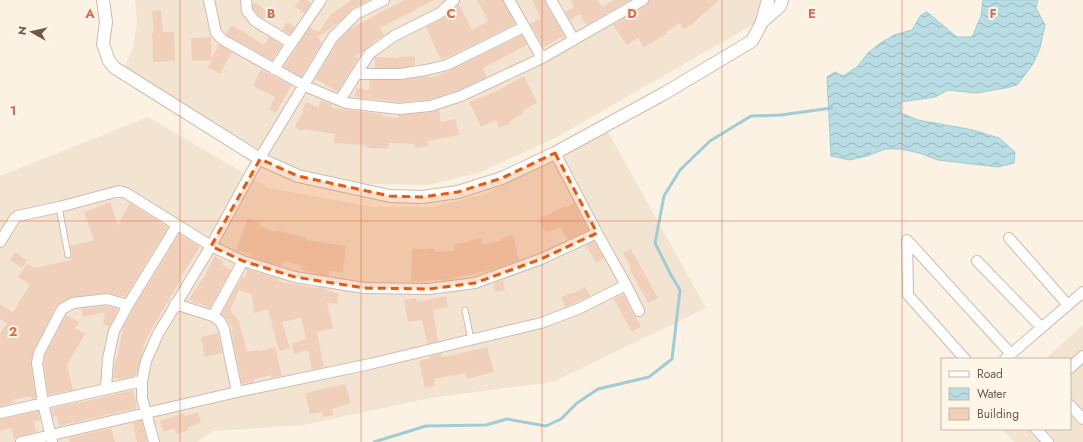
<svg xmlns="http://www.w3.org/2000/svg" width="1083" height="442" font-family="Jost,sans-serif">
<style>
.residential{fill:#f3e4d1}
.water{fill:url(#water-waves);stroke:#9fcdd5}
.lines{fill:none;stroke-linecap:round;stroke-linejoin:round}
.stream{stroke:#9fcdd5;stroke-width:3}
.building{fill:#f0d0bb}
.service-casing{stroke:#cebcad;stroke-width:7}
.minor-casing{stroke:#cebcad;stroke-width:12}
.tertiary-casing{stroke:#cebcad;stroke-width:14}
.service{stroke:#fff;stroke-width:5}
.minor{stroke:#fff;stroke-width:10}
.tertiary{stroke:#fff;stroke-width:12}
.marked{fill:#e8590c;fill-opacity:0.2;stroke:#e8590c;stroke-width:3;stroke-dasharray:8 5;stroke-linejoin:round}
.grid{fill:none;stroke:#dc6c4b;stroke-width:1;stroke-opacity:0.55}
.grid-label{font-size:13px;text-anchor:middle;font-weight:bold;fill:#dc6c4b;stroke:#fef6e8;stroke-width:4;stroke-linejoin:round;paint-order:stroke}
</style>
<defs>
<pattern id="water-waves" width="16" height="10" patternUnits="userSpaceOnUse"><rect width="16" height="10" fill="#b8dde4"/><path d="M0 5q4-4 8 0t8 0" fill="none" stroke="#9ab6bb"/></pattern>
</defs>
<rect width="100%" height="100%" fill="#fbf2e3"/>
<path class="residential" d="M135,0H772L752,25L557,137L479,173L428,185L371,184L300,171L260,150L124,69L133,48L137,23Z
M148,117L269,188L373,207H432L486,194L607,130L706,308L553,382L430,398L304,425L213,431L197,442H0V176Z
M1083,325V442H1014L1002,429H1070V359H1045Z"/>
<path class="water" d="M983,0H1038L1036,8L1045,25L1040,48L1033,64L1017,85L1006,88L976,93L948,90L935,97L901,102V113L918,120L973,130L999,138L1015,152L1014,163L998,167L938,160L919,153L901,149H885L867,156L849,160L831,156L827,77L835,72L843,76L857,67L868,53L879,44L894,35L912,30L921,15L927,12L957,37H972L981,16Z"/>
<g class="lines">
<path class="stream" d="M374,442L426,426L486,425L507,419L546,426L561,419L577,403L598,389L649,377L672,359L680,290L671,275L655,243L664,196L680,170L710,141L751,116L781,115L832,108"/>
</g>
<path class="building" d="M300,0H307L311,3L304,14L295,6Z
M351,0H369L353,8L339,22L318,37L322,43L301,77L284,67L310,27L319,32L330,15Z
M404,0H434L380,28L384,35L376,40L363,52L353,57H359L338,92L315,79L338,41L351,28Z
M477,0H503L515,24L441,60L426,27L444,18L459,4L472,30L488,21Z
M532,0H545L564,36L544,47L530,24L541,18Z
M571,0H598L602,7L614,0H630L586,25L580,14L570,20L565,12L574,7Z
M649,0H719L693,23L683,29L680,23L666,32L667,34L644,47L638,38L627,45L613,25L646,6Z
M256,3L269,13L264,19L259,16L253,8V4Z
M161,10L163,32H174L175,61L153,62L152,33L154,32L152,11Z
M287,22L295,27L290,35L282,30Z
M232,25L264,45L269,37L282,45L272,60L227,35L226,34Z
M522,35L527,45L483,68L487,77L459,90L429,100L399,102L355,97L356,88L369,90L370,80H400L429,76V78L447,72Z
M211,37V59L219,45L232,52L220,74L208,67L212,60L192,61L191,38Z
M415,56V65L400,68H375V57L398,58V57Z
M261,69L291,86L276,113L269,109L275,97L253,86Z
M524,76L537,103L522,111L523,114L510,121L511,123L499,128L496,120L481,127L469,102L497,91Z
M320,100L332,104V108L382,114V116L398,118V115L431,112L439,110L441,122L455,119L459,135L427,141L428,146L415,148L414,144L389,143L388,149L377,148V149L365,147V145L334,143L335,134L304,129L302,131L295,127L303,112L302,111L306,102L319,108Z
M110,202L118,225L130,203L168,227L125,297L107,293L72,297L56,306L33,352L31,364L36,398L32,399L31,396L12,400L13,403L0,406V333L7,323L0,319V304L13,312L30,285L18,277L27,263L35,268L71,260L72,255L70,246L94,240L84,212Z
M574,203L588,230L567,240L561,227L546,233L539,219L565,206V208Z
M248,218L260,223L259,226L276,232V230L306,238V240L346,246L343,273L329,271V276L317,274L301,270L302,266L284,261L282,266L251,257V255L236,250Z
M179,234L200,247L180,278L181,279L146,339L136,376L122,379L113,378L115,359H117L123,328L134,308Z
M513,235L519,260L488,271L453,278V279L411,282L412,249H425L434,248L435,252L455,251L454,245L471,241V240L481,238L482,245L503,240L502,238Z
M594,241L604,258L596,263L586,245Z
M631,249L658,298L648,303L629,268L631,267L623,253Z
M15,252L27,260L22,268L10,260Z
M215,256L224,262L222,265L231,270L210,308L199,303L198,304H196L189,299L205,275Z
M247,269L279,279L278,281L315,288V287L327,289V291L339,293L337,304L327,303L333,328L317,332L324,367L312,370L308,350L294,354L292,343L306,339L301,318L282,322L290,348L279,351L268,309L255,313L251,294L239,290L230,310L239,321L247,352L258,350L259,351L275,347L282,376L271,378V375L254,379V382L242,384L231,330L233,329L226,318L221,314L242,277L245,278Z
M503,280L505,290L495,292L493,285H495L494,283Z
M585,287L590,296L565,307L561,297L571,293V294Z
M623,294L633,314L636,317L641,327L632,332L614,299Z
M446,296L448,307L433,310L438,341L427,344L422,320L408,322L404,300L416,298L417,302Z
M106,306L118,309L110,326L103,324L105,312L83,317L81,309Z
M66,315L79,322L75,328L85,334L67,365L73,390L48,395L44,363L45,355Z
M218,333L222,353L205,357L201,337Z
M487,347L494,372L467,379L465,373L453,376V375L434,379L435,386L425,388L419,361L430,358V356L441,354L442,357H444Z
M345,384L351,403L332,409L333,415L323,417L322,412L310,414L305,393Z
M133,390L137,408L59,426L57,416L53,417L51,408L78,402V403Z
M38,411L40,420L34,422L36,432L20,436L14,439L11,428L0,431V419Z
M198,412L201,423L188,427L189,430L176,434L175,428L163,432L160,421L184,413L185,416Z
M140,421L142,422L147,442H137L133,423Z
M111,428L115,442H70L69,438Z"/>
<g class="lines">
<defs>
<path id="service" d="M59,207L68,255
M465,310L471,340"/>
<path id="minor" d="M209,0L216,33L223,40L305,86L346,103L399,109L430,106L461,96L542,58L643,0
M246,0L247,11L255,21L291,43
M509,0L542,58
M551,0L574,40
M274,69L321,0
M356,74H400L426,70L447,65L524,27
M340,100L369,54L394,36L440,13L454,0
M555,153L597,233L626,285L639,311
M1009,238L1068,305
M907,240L1011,354
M907,240L908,295L965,359
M0,242L15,218L18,216L59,207L119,191L126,193L211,246L243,261L295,277L364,288L429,289L475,283L541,259L597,233
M977,261L1041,327
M175,304L213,316L220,321L224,329L237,392
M213,316L243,261
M1005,359L1083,292
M1070,368L1083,356
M106,388L108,359L114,331L128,305L177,225
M1070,405L1083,419
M0,413L142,381
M1036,429L1048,442
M21,442L237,392L370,364L541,323L578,309L626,285
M52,442L43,403L37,363L39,353L62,309L73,303L107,299L128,305
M154,442L142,398V381L146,361L158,334L211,246L252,171L333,37L356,14L384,0"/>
<path id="tertiary" d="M103,0L106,22L103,44L109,61L115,68L260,159L298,176L390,196L422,197L458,192L502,178L555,153L665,93L752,41L762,22L780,6L782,0
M762,22L768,0"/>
</defs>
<use href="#service" class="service-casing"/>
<use href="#minor" class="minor-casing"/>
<use href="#tertiary" class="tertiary-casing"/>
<use href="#service" class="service"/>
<use href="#minor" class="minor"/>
<use href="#tertiary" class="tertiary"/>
</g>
<path class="marked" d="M555,153L597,233L541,259L475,283L429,289L364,288L295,277L243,261L211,246L260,159L298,176L390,196L422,197L458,192L502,178Z"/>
<path class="grid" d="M180,0V442M361,0V442M542,0V442M722,0V442M902,0V442M0,221H1083"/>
<g class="grid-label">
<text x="90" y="18">A</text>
<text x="271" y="18">B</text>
<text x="451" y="18">C</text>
<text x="632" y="18">D</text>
<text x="812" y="18">E</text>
<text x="993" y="18">F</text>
<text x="13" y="115">1</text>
<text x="13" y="336">2</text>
</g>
<rect x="941" y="358" width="130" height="72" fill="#fef6e8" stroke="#c6b7a9"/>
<rect x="949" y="371" width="20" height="6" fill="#ffffff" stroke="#c6b7a9"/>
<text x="977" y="378" font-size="12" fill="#72584a">Road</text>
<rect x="949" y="388" width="20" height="12" fill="url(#water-waves)" stroke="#c6b7a9"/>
<text x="977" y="398" font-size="12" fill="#72584a">Water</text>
<rect x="949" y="408" width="20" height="12" fill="#f0d0bb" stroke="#c6b7a9"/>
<text x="977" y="418" font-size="12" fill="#72584a">Building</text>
<g transform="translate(32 32) rotate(278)" stroke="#fef6e8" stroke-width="3" paint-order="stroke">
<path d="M0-3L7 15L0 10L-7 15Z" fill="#72584a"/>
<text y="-6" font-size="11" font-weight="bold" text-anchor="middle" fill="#72584a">N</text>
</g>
</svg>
